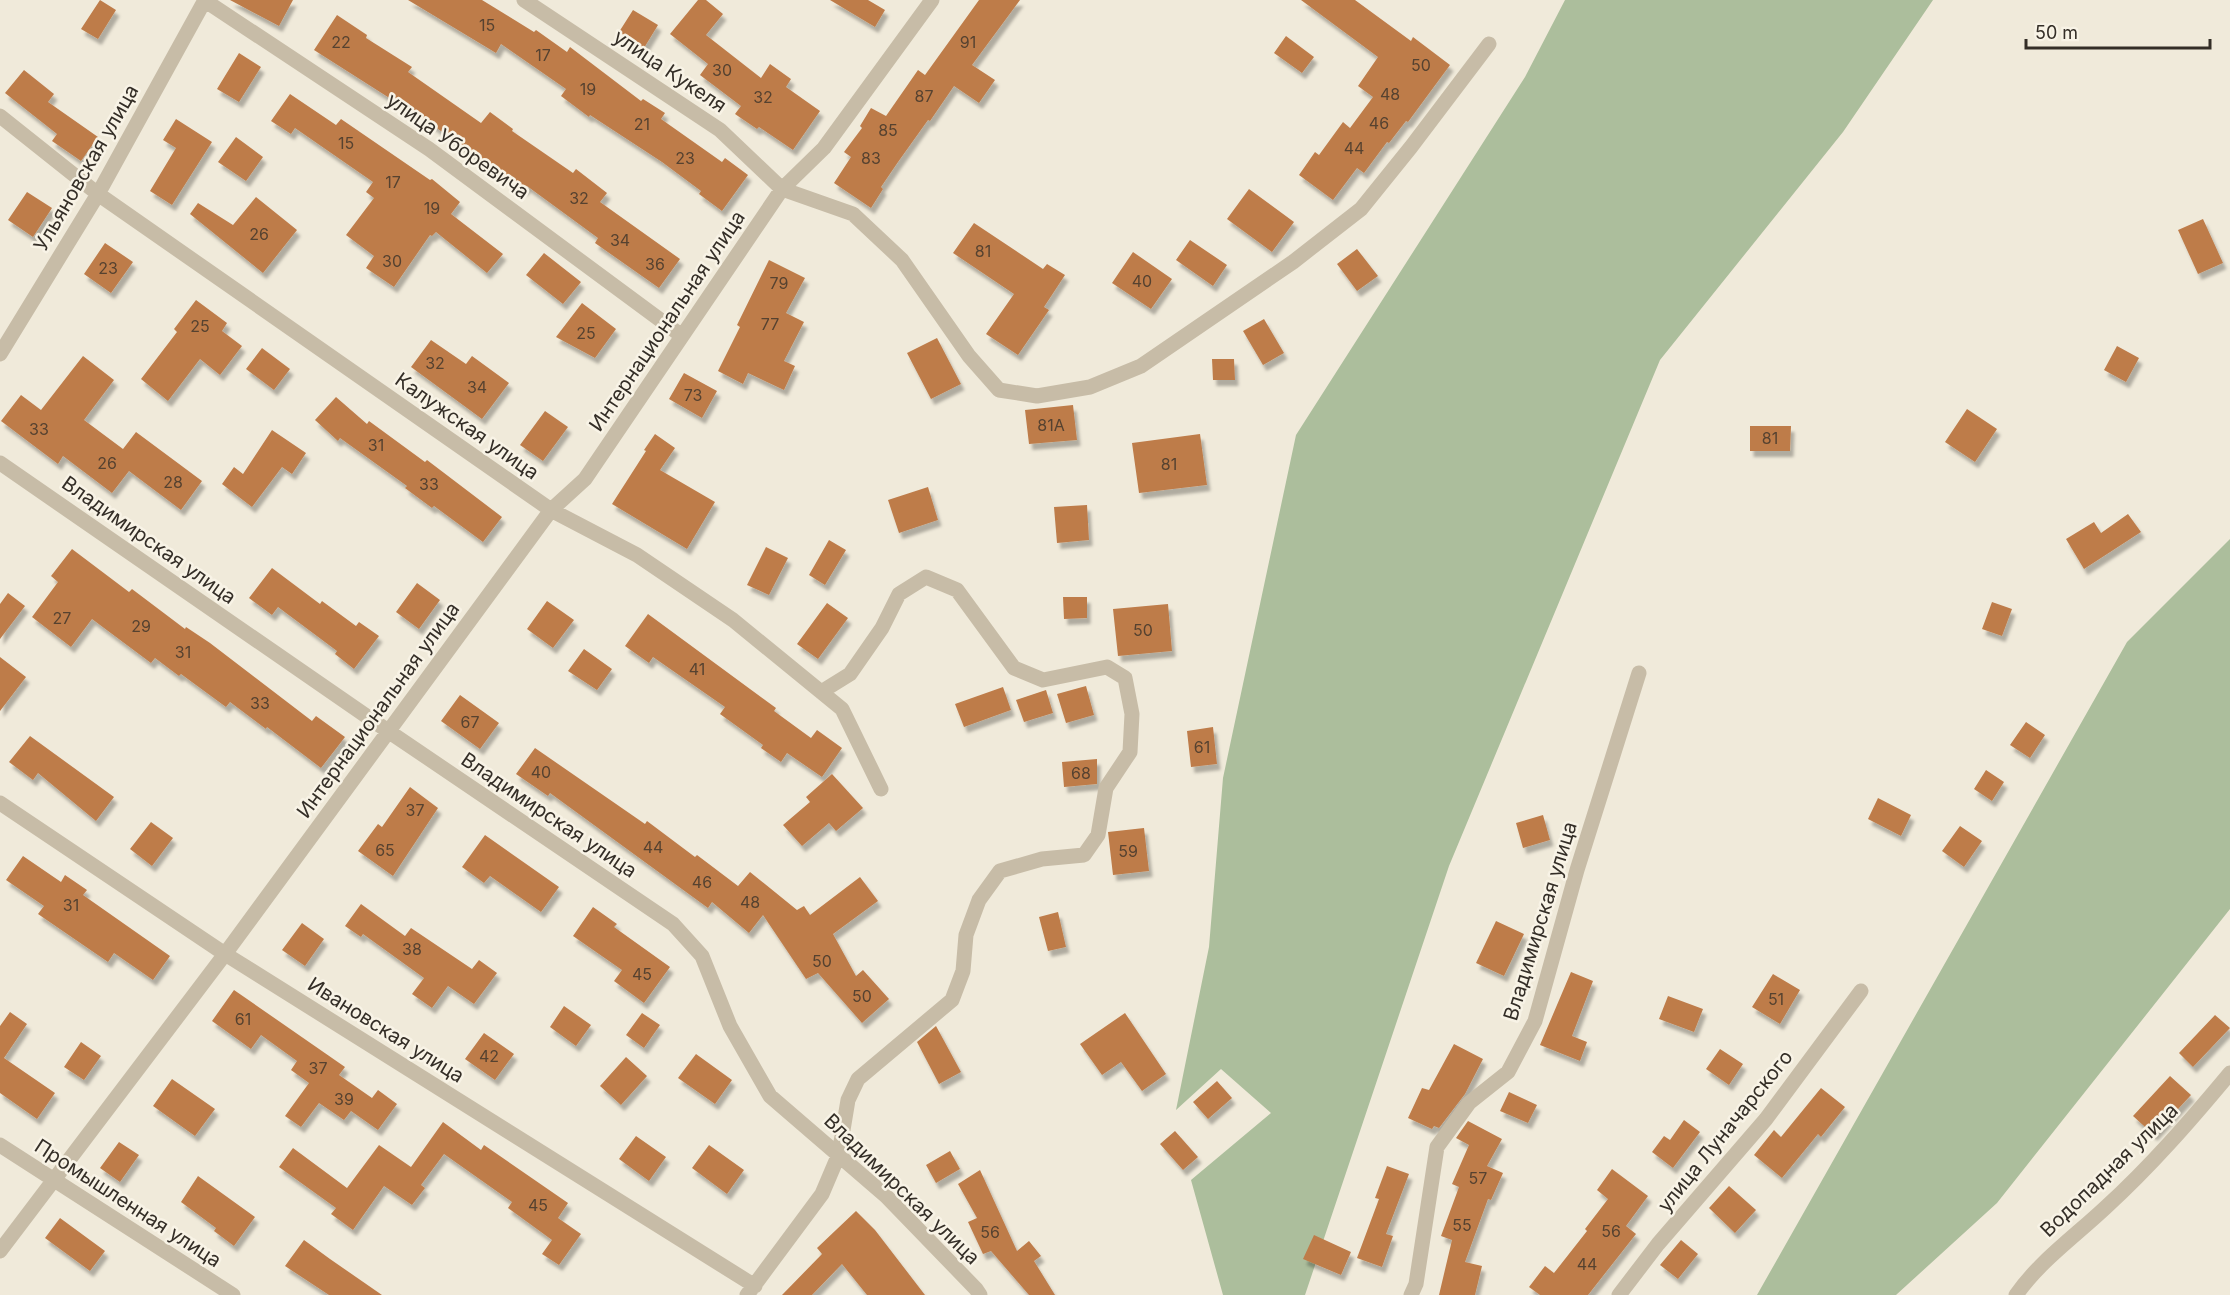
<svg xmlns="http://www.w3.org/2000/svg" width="2230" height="1295" font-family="Inter,sans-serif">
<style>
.green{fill:#acbe9c}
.building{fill:#be7c4a;filter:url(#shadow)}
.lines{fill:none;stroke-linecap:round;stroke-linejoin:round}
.minor{stroke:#c7bca7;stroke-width:15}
.labels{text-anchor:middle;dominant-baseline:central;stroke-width:5;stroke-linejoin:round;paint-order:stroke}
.number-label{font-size:16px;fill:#564230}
.street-label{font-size:20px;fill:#342e27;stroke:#f8f3e6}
</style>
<defs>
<filter id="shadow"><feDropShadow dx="3.5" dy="6" stdDeviation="1.5" flood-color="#0004"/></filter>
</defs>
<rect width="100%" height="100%" fill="#f0eada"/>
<path class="green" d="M1565,0H1933L1843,132L1660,360L1449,866L1305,1295H1223L1191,1180L1271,1113L1221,1069L1176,1110L1209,947L1223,778L1296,435L1525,77Z
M2230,539V909L1997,1203L1896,1295H1757L2127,642Z"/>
<path class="building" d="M100,0L116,10L98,39L81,29Z
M230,0H293L279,26Z
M408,0H482L534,32L536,30L567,52L570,47L641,101L643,99L665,113L661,119L722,162L725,158L748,175L722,211L699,194L701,191L662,162L590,115L589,117L561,96L566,89L501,44L496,53Z
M698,0H706L723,14L706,35L761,78L770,64L791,79L786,87L820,111L793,150L759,127L757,129L735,114L741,106L700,75L708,64L670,34Z
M830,0H868L885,10L875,27Z
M979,0H1020L972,65L995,80L979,103L954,86L930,121L928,120L898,162L881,187L883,189L871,208L834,183L851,157L844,152L862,128L860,126L871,108L886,116L918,70L925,75Z
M1301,0H1355L1411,41L1413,37L1450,65L1408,122L1406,121L1389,143L1387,142L1364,173L1357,168L1333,200L1299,175L1315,152L1319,155L1343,122L1350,128L1373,97L1358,86L1378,57Z
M633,10L658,25L644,48L619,32Z
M337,15L367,35L366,38L412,67L408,72L481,123L490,112L513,129L512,131L573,173L576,169L607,193L600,202L680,259L659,288L595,243L598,238L527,186L524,190L393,97L391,99L314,50Z
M1286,36L1314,57L1302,73L1274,53Z
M239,53L261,67L239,102L217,89Z
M24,70L54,94L48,102L98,137L81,161L52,141L57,134L5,93Z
M290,94L336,125L341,119L430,180L432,179L460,202L451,214L503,254L487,273L436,232L432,236L430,235L394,287L366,268L374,256L346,235L374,198L366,192L373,182L295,128L291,134L271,121Z
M176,119L212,142L172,205L150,191L176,148L163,140Z
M236,137L263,157L246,181L218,162Z
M1249,189L1294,222L1272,252L1227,219Z
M27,192L52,208L33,237L8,220Z
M256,197L297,230L263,273L190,214L198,203L233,225Z
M2203,219L2223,263L2198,274L2178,230Z
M974,223L1043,269L1047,264L1065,275L1044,307L1049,310L1018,355L986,334L1014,294L953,253Z
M1190,240L1227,265L1213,286L1176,260Z
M105,243L133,262L111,293L84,274Z
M1357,249L1378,276L1357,291L1337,264Z
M1133,252L1172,279L1151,309L1112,283Z
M544,253L581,282L563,304L526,275Z
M769,260L805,278L786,313L804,322L784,361L795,366L784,390L748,373L743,384L718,371L740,327L737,325Z
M196,300L227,323L222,331L242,346L220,375L200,359L168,401L141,379L177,332L174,329Z
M582,303L616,329L595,358L556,337Z
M1264,319L1284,353L1263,365L1243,331Z
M937,338L961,384L931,399L907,353Z
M431,340L466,364L472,356L509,383L482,419L411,367Z
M2117,346L2139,358L2126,382L2104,370Z
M262,348L290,369L274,390L246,369Z
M83,356L114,380L84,420L123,449L136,432L202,481L181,510L129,471L112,493L63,456L58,464L1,421L21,395L41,410Z
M1212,359H1234L1235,380H1213Z
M684,373L717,391L702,418L669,399Z
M336,397L367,424L369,421L425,462L427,460L502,517L483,542L434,506L432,508L405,488L407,486L340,438L338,441L315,420Z
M1073,405L1077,440L1029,444L1025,410Z
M1967,409L1997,429L1975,462L1945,442Z
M545,411L568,427L543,461L520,445Z
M1750,426H1791L1790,451H1750Z
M272,430L306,453L292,474L282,467L252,507L222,484L234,467L243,474Z
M655,434L675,448L660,470L715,502L687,549L612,504L646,451L644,450Z
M1200,434L1207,485L1139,493L1132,443Z
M928,487L938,520L899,533L888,500Z
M1087,505L1089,540L1057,543L1054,507Z
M2128,514L2141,532L2084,569L2066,539L2094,522L2101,533Z
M829,540L846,550L825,585L809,575Z
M766,547L788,558L769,595L747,585Z
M72,549L129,592L132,589L185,629L186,627L210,643L312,721L316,716L345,737L321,768L267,727L266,729L230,702L226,707L181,674L179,676L155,658L151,663L92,619L71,647L32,617L58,582L51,576Z
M272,568L320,604L322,601L356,626L359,622L379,636L354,669L335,654L337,651L278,607L272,615L249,598Z
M417,583L440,600L419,629L396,612Z
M8,593L25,606L0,639V604Z
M1063,597H1087V618L1064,619Z
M547,601L574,620L553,648L527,629Z
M1992,602L2012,609L2002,636L1982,629Z
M827,603L848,618L818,659L797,644Z
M1168,604L1172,651L1118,656L1113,609Z
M648,614L776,708L774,711L811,738L817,730L842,748L822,777L787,753L781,762L761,748L763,745L720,714L725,707L653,657L649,663L625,646Z
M584,649L612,669L597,690L568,671Z
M0,657L26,677L0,711Z
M1086,686L1094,715L1066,723L1057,694Z
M1003,687L1011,710L964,727L955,704Z
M1046,690L1053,713L1024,722L1016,700Z
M460,695L499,723L480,749L441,721Z
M2026,722L2045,735L2030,758L2010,745Z
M1213,727L1217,764L1191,767L1187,731Z
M30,736L114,797L96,821L38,773L33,780L9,762Z
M535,748L645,824L647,821L695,857L697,855L738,886L750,872L797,910L804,906L810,915L860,877L878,901L833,934L856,976L863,970L889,999L862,1023L818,973L806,979L763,915L749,933L712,902L708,908L550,793L548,796L516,774Z
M1097,759V784L1064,787L1062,762Z
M1986,770L2004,782L1992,801L1974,789Z
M832,774L863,808L836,831L829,823L802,846L783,825L810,802L806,797Z
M410,787L438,808L393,876L358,851L378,824L382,827Z
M1878,798L1911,815L1901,836L1868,819Z
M1543,815L1550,840L1523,848L1516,823Z
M151,822L173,838L152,866L130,849Z
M1960,826L1982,841L1964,867L1942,851Z
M1144,828L1149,871L1113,875L1108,832Z
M485,835L559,887L541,912L490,876L484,883L462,867Z
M23,856L61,882L65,875L87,890L83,895L170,956L153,980L114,953L108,962L38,914L44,906L6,880Z
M361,904L405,936L411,928L472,969L479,960L497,973L474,1004L448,986L432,1008L412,994L424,978L363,934L361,937L345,926Z
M593,907L617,924L614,927L670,967L644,1003L614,981L622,970L573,936Z
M1058,912L1066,947L1048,951L1039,917Z
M1496,921L1524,934L1504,976L1476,963Z
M302,923L324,939L305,966L282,950Z
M1571,972L1593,981L1572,1036L1587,1042L1580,1061L1540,1045Z
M1773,974L1800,990L1780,1024L1752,1007Z
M234,990L345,1067L339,1075L372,1098L378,1090L397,1104L378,1130L351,1111L344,1120L319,1103L301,1127L285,1116L309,1083L291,1070L297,1061L261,1035L251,1049L212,1021Z
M1668,996L1703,1009L1694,1032L1659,1019Z
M564,1006L591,1025L576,1046L550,1027Z
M10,1012L27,1024L4,1058L55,1093L37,1119L0,1093V1026Z
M642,1013L660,1025L644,1048L626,1035Z
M1125,1013L1166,1074L1142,1091L1121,1062L1102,1075L1080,1044Z
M2215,1015L2230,1028L2193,1067L2179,1053Z
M936,1026L961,1072L939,1084L917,1042Z
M484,1033L514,1054L495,1080L465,1059Z
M81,1042L101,1056L84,1080L64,1067Z
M1454,1044L1483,1059L1465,1094L1439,1128L1434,1126L1432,1129L1408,1118L1422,1088L1429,1090Z
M1720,1049L1743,1064L1729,1085L1706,1069Z
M696,1054L732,1080L715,1104L678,1078Z
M626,1057L647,1076L621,1105L600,1086Z
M2170,1076L2191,1095L2154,1135L2133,1116Z
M172,1079L215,1109L195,1136L153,1106Z
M1217,1081L1232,1098L1208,1119L1193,1102Z
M1821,1088L1845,1107L1821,1137L1818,1134L1782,1178L1754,1155L1774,1130L1781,1137Z
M1509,1092L1537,1105L1528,1123L1500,1111Z
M1684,1120L1700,1132L1673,1168L1652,1152L1664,1136L1670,1140Z
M1468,1121L1502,1139L1487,1166L1503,1173L1491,1200L1488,1199L1465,1262L1482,1266L1475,1295H1439L1452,1240L1441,1236L1459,1187L1452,1184L1469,1145L1456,1138Z
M443,1122L481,1150L484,1145L568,1203L558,1218L581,1234L559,1265L542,1254L552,1240L508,1208L512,1202L444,1154L421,1185L425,1188L412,1205L384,1186L353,1230L331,1214L336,1208L279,1167L293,1148L347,1188L379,1145L411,1167Z
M1175,1131L1198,1157L1183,1170L1160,1144Z
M636,1136L666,1157L649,1181L619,1159Z
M119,1142L139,1155L120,1182L100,1168Z
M709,1145L744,1170L727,1194L692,1168Z
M950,1151L960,1169L936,1183L926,1165Z
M1387,1166L1409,1174L1386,1234L1393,1236L1382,1267L1357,1258L1379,1199L1375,1198Z
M1612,1169L1648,1196L1626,1226L1636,1234L1588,1295H1540L1529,1287L1545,1266L1554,1273L1587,1231L1585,1229L1608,1199L1597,1190Z
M980,1170L1017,1251L1029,1241L1041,1256L1034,1261L1055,1295H1029L991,1251L983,1254L968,1222L977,1218L958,1184Z
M198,1176L255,1217L234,1246L214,1231L216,1228L181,1202Z
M1729,1186L1756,1210L1735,1233L1709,1208Z
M856,1211L875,1230L925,1295H867L842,1264L812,1295H782L822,1254L817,1248Z
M60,1218L105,1251L90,1271L45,1238Z
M1314,1235L1351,1252L1341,1275L1303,1259Z
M304,1240L330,1259L382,1295H329L285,1266Z
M1681,1240L1698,1254L1678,1279L1660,1265Z"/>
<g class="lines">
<path class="minor" d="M204,0L429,149L682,336
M524,0L720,130L782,189L853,214L902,260L969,356L999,390L1037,396L1090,387L1141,366L1293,262L1361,209L1411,147L1489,44
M0,116L98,194L551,510L637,555L733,620L842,709L881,789
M0,354L98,194L205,0
M0,463L388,731L673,924L702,956L730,1026L770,1096L886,1196L976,1289L980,1295
M0,803L225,954L755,1286
M0,1145L233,1295
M0,1251L225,954L551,510L585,479L782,189L824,148L932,0
M747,1295L822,1194L839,1154L848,1100L858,1079L952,1000L963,971L966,935L979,900L1000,871L1042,859L1084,855L1098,835L1106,788L1130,752L1132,714L1125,678L1107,667L1043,680L1014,668L957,590L926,577L899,594L882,628L850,674L821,692
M1411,1295L1416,1284L1437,1147L1469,1103L1508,1072L1535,1021L1577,870L1639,673
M1619,1295L1658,1244L1766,1119L1861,991
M2016,1295C2040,1261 2074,1237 2105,1208C2151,1166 2190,1121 2230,1073"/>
</g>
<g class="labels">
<g class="number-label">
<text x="487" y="25">15</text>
<text x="341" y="42">22</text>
<text x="968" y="42">91</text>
<text x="543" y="55">17</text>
<text x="1421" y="65">50</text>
<text x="722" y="70">30</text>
<text x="588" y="89">19</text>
<text x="1390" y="94">48</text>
<text x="924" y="96">87</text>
<text x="763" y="97">32</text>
<text x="1379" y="123">46</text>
<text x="642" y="124">21</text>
<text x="888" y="130">85</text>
<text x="346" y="143">15</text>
<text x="1354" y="148">44</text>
<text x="685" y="158">23</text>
<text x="871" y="158">83</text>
<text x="393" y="182">17</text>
<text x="579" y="198">32</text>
<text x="432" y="208">19</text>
<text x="259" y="234">26</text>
<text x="620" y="240">34</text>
<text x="983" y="251">81</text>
<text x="392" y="261">30</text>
<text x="655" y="264">36</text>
<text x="108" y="268">23</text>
<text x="1142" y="281">40</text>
<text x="779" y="283">79</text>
<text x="770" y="324">77</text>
<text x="200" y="326">25</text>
<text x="586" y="333">25</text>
<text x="435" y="363">32</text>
<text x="477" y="387">34</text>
<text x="693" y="395">73</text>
<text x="1051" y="425">81А</text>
<text x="39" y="429">33</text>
<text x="1770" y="438">81</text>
<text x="376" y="445">31</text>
<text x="107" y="463">26</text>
<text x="1169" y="464">81</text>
<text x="173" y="482">28</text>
<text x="429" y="484">33</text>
<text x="62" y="618">27</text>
<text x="141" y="626">29</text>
<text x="1143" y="630">50</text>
<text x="183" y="652">31</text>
<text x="697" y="669">41</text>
<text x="260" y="703">33</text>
<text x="470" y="722">67</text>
<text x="1202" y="747">61</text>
<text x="541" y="772">40</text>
<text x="1081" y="773">68</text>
<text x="415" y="810">37</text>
<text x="653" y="847">44</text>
<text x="385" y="850">65</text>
<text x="1128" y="851">59</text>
<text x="702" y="882">46</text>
<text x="750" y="902">48</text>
<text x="71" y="905">31</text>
<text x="412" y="949">38</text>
<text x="822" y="961">50</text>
<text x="642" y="974">45</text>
<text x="862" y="996">50</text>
<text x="1776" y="999">51</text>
<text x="243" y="1019">61</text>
<text x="489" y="1056">42</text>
<text x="318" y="1068">37</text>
<text x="344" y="1099">39</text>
<text x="1478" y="1178">57</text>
<text x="538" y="1205">45</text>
<text x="1462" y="1225">55</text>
<text x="1611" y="1231">56</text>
<text x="990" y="1232">56</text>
<text x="1587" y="1264">44</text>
</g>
<g class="street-label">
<text transform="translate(670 71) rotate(34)">улица Кукеля</text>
<text transform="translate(458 146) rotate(35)">улица Уборевича</text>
<text transform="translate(86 168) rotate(-60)">Ульяновская улица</text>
<text transform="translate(667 321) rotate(-56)">Интернациональная улица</text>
<text transform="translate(467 426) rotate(35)">Калужская улица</text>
<text transform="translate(149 540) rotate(35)">Владимирская улица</text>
<text transform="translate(378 710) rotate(-54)">Интернациональная улица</text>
<text transform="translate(549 815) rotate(34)">Владимирская улица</text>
<text transform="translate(1540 921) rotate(-73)">Владимирская улица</text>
<text transform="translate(386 1030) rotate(32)">Ивановская улица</text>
<text transform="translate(1725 1131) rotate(-51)">улица Луначарского</text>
<text transform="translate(2109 1170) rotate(-44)">Водопадная улица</text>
<text transform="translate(902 1189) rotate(44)">Владимирская улица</text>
<text transform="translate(128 1203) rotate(33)">Промышленная улица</text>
</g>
</g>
<path d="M2026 39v9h184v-9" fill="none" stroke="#342e27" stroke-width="3"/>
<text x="2035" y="39" font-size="18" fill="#342e27" stroke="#f8f3e6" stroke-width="4.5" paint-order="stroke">50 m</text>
</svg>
